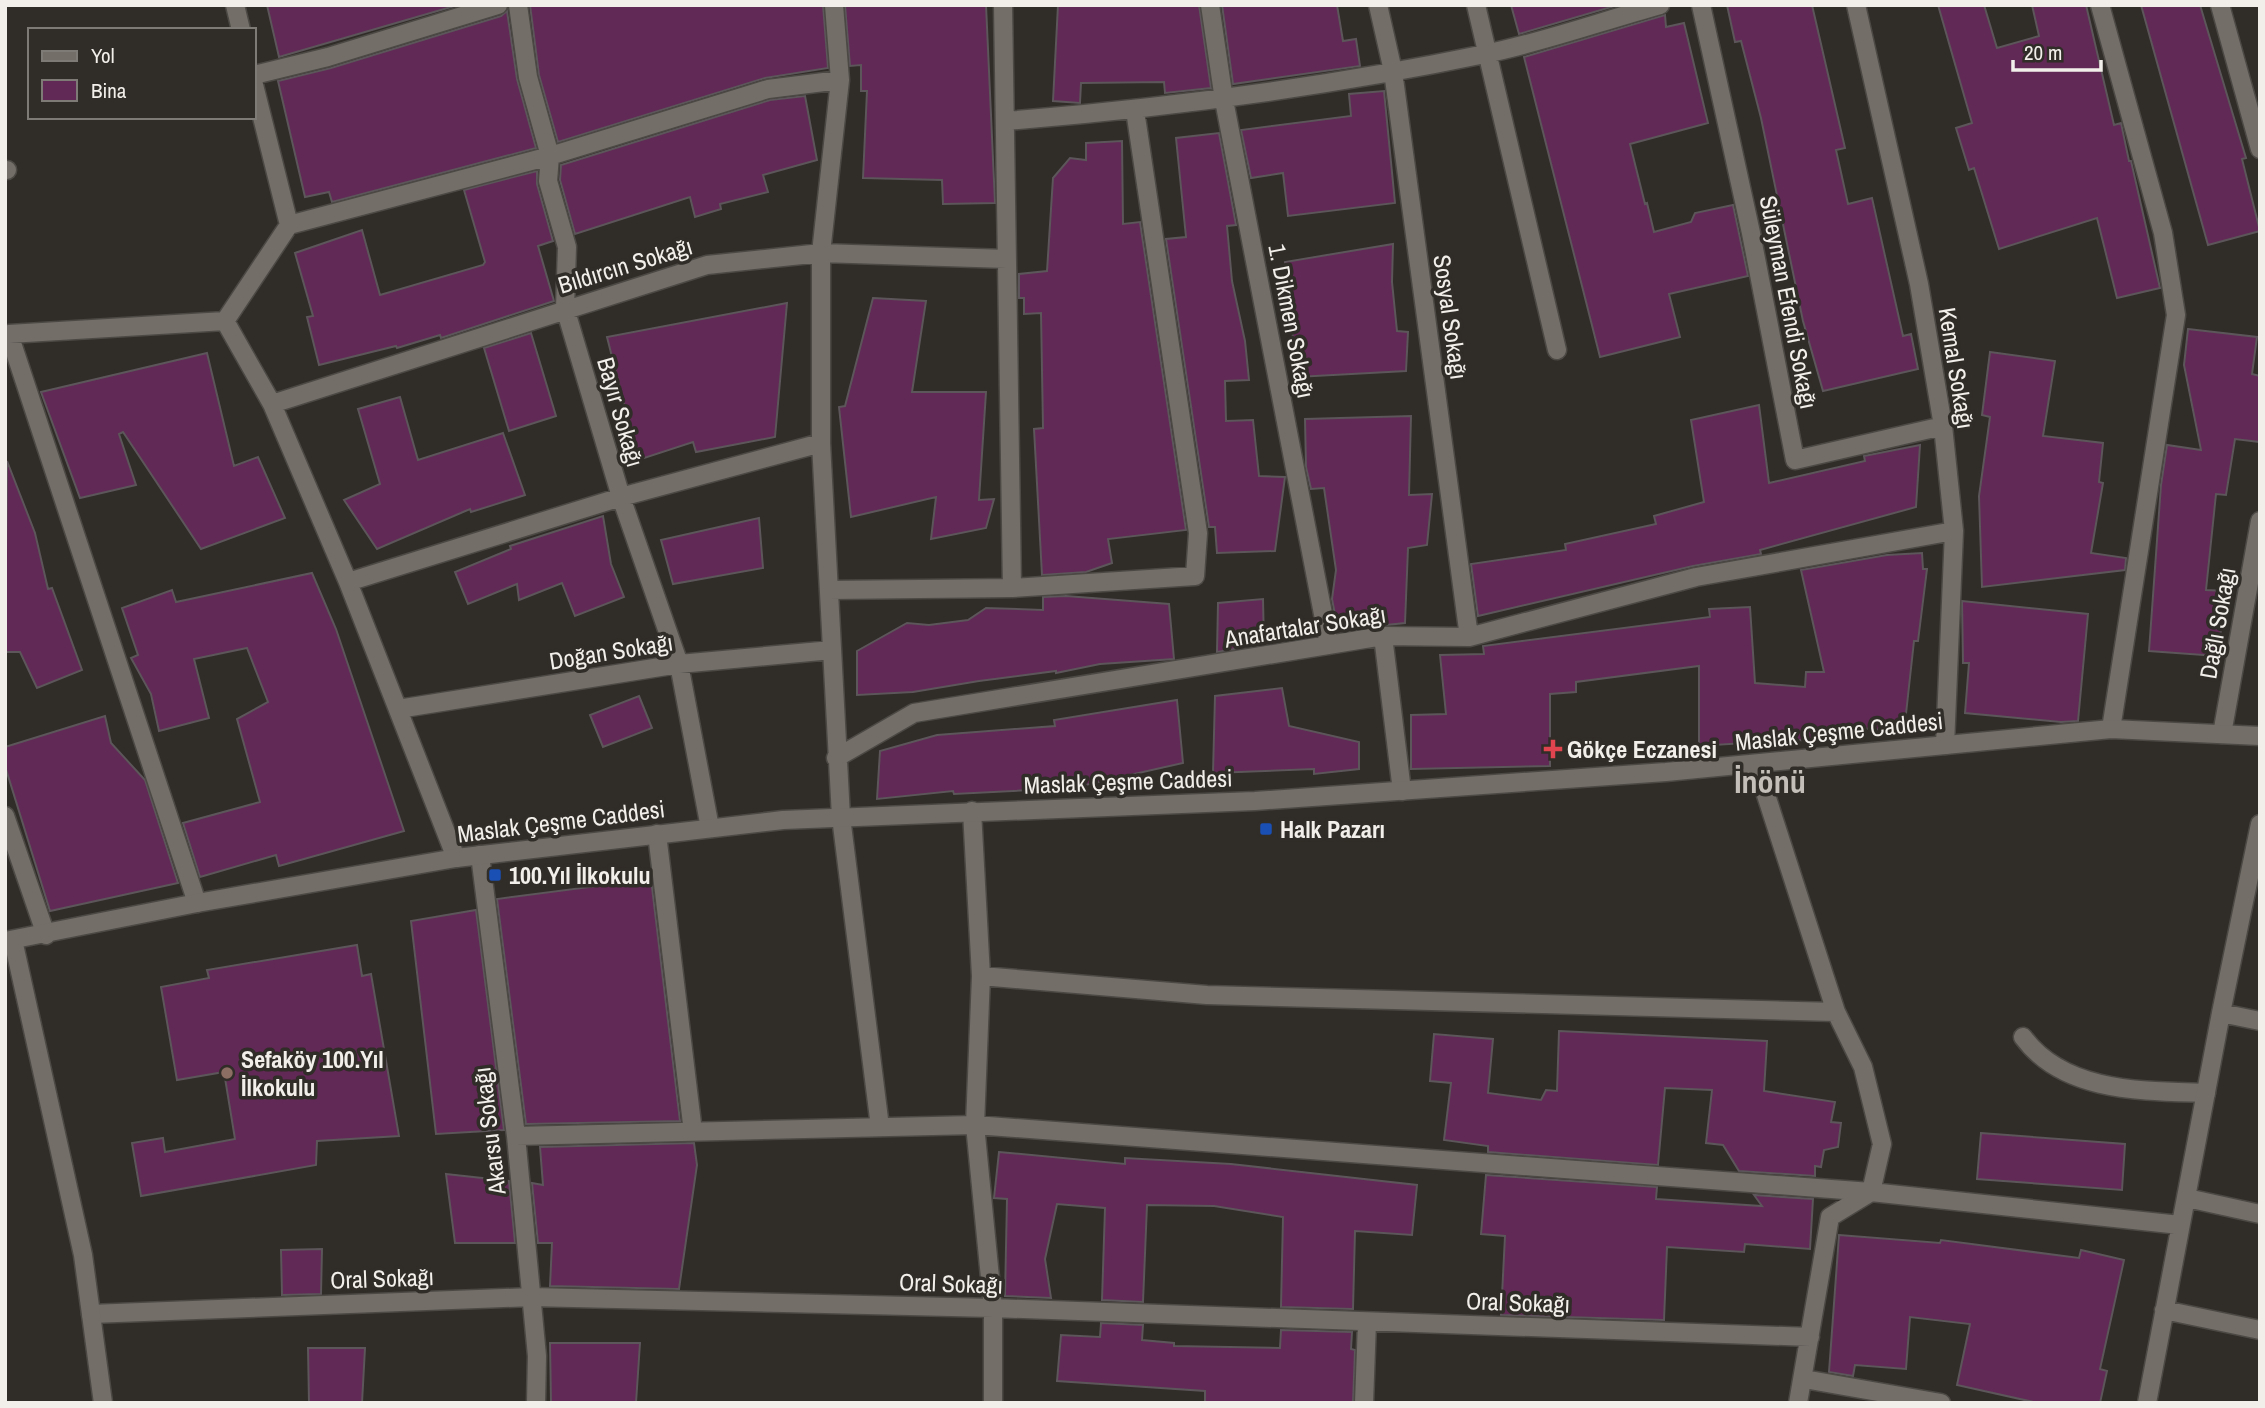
<svg xmlns="http://www.w3.org/2000/svg" width="2265" height="1408" font-family="'Archivo Narrow',sans-serif">
<style>
.building{fill:#612955;stroke:#5c555a;stroke-width:2}
.lines{fill:none;stroke-linecap:round;stroke-linejoin:round}
.service-casing{stroke:#4c4945;stroke-width:21}
.minor-casing{stroke:#4c4945;stroke-width:21}
.tertiary-casing{stroke:#4c4945;stroke-width:21}
.service{stroke:#736e68;stroke-width:18}
.minor{stroke:#736e68;stroke-width:18}
.tertiary{stroke:#736e68;stroke-width:18}
.health-dot{fill:#e0444e;stroke:#302c27;stroke-width:2.5}
.transit-dot{fill:#1a4fb4;stroke:#302c27;stroke-width:2.5}
.education-dot{fill:#8d6e63;stroke:#302c27;stroke-width:2.5}
.labels{text-anchor:middle;dominant-baseline:central;stroke-width:7;stroke-linejoin:round;paint-order:stroke}
.street-label{font-size:24px;fill:#f2efeb;stroke:#302c27}
.poi-label{font-size:24px;font-weight:bold;fill:#f2efeb;stroke:#302c27;text-anchor:start}
.district-label{font-size:32px;font-weight:bold;fill:#c4bfb8;stroke:#302c27}
</style>
<rect width="100%" height="100%" fill="#302c27"/>
<path class="building" d="M267,5H458L279,57Z
M530,5H823L828,68L765,78L558,142L539,75Z
M845,5H986L995,203L943,204L942,180L863,178L867,91H861V65L850,66Z
M1058,5H1199L1211,88L1165,93L1164,82L1081,83L1080,103L1053,101Z
M1222,5H1337L1343,41L1356,39L1360,66L1233,84Z
M1511,5H1618L1519,34Z
M1727,5H1812L1845,148L1836,150L1848,204L1872,198L1903,336L1911,334L1918,369L1823,391L1803,321L1761,118L1741,41L1735,42Z
M1938,5H1984L1997,48L2039,36L2032,5H2086L2114,125L2121,123L2129,161H2131L2160,288L2117,298L2097,218L1999,249L1974,168L1969,170L1956,128L1972,123Z
M2141,5H2200L2246,158L2242,159L2260,231L2208,245Z
M507,11L517,79L536,148L332,202L329,192L305,197L278,81L331,68L501,16Z
M1665,15L1666,27L1684,23L1708,123L1630,144L1645,204L1647,203L1654,232L1691,222L1695,213L1733,205L1748,276L1669,294L1680,337L1600,357L1524,57Z
M1384,91L1395,203L1288,216L1283,173L1251,178L1241,130L1351,116L1349,94Z
M805,96L817,160L763,175L768,192L720,204L721,209L695,217L690,197L575,234L560,180L561,165L770,100Z
M1219,133L1234,214L1236,225L1227,226L1232,281L1245,341L1249,380L1225,381L1226,421L1253,420L1259,476L1285,477L1275,551L1217,553L1215,527H1209L1166,239L1186,237L1176,138Z
M1122,141L1123,224L1140,222L1186,530L1108,539L1112,563L1086,572L1042,575L1034,429L1043,428L1041,313L1024,314V298H1019V274L1047,271L1053,178L1070,158L1086,160V143Z
M537,171V184L553,241L538,246L554,301L441,338L440,335L397,348L396,346L319,365L307,317L313,316L295,253L362,230L380,295L483,265L485,262L464,190Z
M1393,244L1392,282L1397,331L1408,332L1406,371L1297,377L1285,262Z
M873,298L926,301L912,392H986L979,500L994,499L986,528L931,539L936,497L851,517L839,407L845,406Z
M787,303L775,437L696,452L693,442L638,460L607,337Z
M2188,329L2257,337L2252,374L2260,376V442L2235,439L2226,495L2216,494L2206,590L2227,591L2217,656L2149,651L2161,485L2167,445L2201,450L2184,365Z
M531,333L556,416L509,431L484,348Z
M1990,352L2055,361L2043,436L2103,443L2099,482L2103,483L2091,553L2126,558L2125,570L1982,587L1979,496L1990,417L1982,415Z
M207,353L234,466L258,457L285,518L201,549L123,432L119,434L136,485L80,498L41,392Z
M400,397L418,460L503,433L525,495L471,512L470,509L377,549L344,500L380,484L358,409Z
M1759,405L1769,483L1865,461L1864,456L1920,445L1916,507L1760,550L1761,554L1693,566L1478,616L1471,564L1566,550L1565,544L1656,524L1654,516L1704,502L1691,420Z
M1411,416L1409,495L1432,494L1427,545L1408,548L1405,623L1338,630L1332,599L1336,570L1324,488L1311,489L1306,467L1305,419Z
M7,461L35,533L48,589L52,588L82,670L37,688L20,652H5Z
M603,516L611,564L624,597L575,616L562,583L519,600L517,584L468,604L455,572L511,549L510,546Z
M759,518L763,568L673,584L661,540Z
M1922,553L1923,569H1927L1918,641H1914L1904,732L1850,727V741L1793,740L1699,746V666L1576,682V692L1550,694V766L1411,769V715L1446,714L1440,655L1484,654L1483,646L1710,617L1709,609L1750,607L1755,683L1805,687L1806,672H1824L1801,570L1887,555Z
M312,573L336,629L404,831L279,866L276,855L200,877L183,823L260,802L237,719L268,702L247,648L194,659L209,718L159,731L151,694L131,658L138,655L122,608L172,590L176,602Z
M1066,596L1169,604L1174,659L1100,664L1056,673V671L979,681L913,692L857,695V651L907,623L929,625L968,620L986,608L1043,610V597Z
M1263,599L1264,644L1217,652L1218,603Z
M1962,601L2088,614L2078,721L2061,722L1965,713L1969,663H1963Z
M1282,688L1289,726L1359,742V769L1314,774V769L1213,773L1215,696Z
M639,696L652,728L603,747L590,715Z
M1177,700L1183,763L1072,788L954,794L953,791L877,799L880,751L937,735L1055,726L1054,720Z
M105,716L111,743L145,780L178,883L50,911L5,766V747Z
M651,879L680,1121L526,1124L497,899Z
M476,910L504,1130L436,1134L411,921Z
M357,945L362,976L371,974L399,1136L317,1141L316,1165L141,1196L132,1143L163,1138L165,1152L235,1139L224,1072L177,1080L161,987L209,978L207,970Z
M1559,1031L1767,1041L1764,1091L1835,1102L1831,1122L1841,1123L1838,1147L1824,1150L1821,1167L1815,1166V1176L1739,1171L1723,1145L1706,1143L1712,1090L1665,1088L1658,1165L1488,1152V1146L1444,1140L1451,1083L1430,1081L1434,1034L1493,1039L1488,1093L1541,1100L1546,1090L1557,1091Z
M1981,1133L2125,1144L2122,1190L1977,1179Z
M694,1143L697,1165L679,1289L550,1286L552,1243H538L532,1183L543,1185L540,1147Z
M999,1152L1125,1164V1158L1231,1164L1417,1185L1412,1235L1355,1231L1353,1309L1281,1307L1283,1217L1214,1206L1147,1205L1143,1302L1102,1300L1105,1208L1057,1204L1045,1259L1051,1298L1005,1296L1007,1199L994,1198Z
M446,1174L509,1181L515,1243H455Z
M1486,1175L1657,1187L1656,1199L1762,1206L1754,1195L1813,1199L1810,1249L1745,1244L1744,1252L1667,1247L1664,1320L1501,1315L1505,1236L1481,1234Z
M1839,1235L1940,1243L1941,1240L2079,1258L2081,1250L2124,1260L2100,1369L2107,1371L2100,1403H2038L1957,1385L1970,1324L1910,1317L1906,1369L1855,1365L1853,1376L1829,1372Z
M322,1249L321,1294L282,1295L281,1250Z
M1101,1323L1143,1325L1142,1340L1174,1343V1346L1280,1348L1281,1330L1352,1332L1351,1349L1355,1350L1353,1403H1205V1391L1057,1381L1061,1335L1100,1337Z
M550,1343H640L636,1403H551Z
M308,1348H365L362,1403H309Z"/>
<g class="lines">
<defs>
<path id="service" d="M5,170H7
M2023,1037C2064,1093 2144,1091 2206,1093"/>
<path id="minor" d="M235,5L241,30
M518,5L528,77L550,156L548,181L567,247L565,308L621,497L679,664L710,828
M834,5L840,80L821,253V443L841,817L880,1127
M1003,5L1012,588
M1210,5L1224,100L1329,645
M1378,5L1393,71L1469,637
M1476,5L1557,350
M1701,5L1751,233L1795,460L1943,426
M1856,5L1919,284L1943,426L1954,531L1945,745
M2100,5L2163,233L2176,315L2111,729
M2220,5L2260,149
M254,75L328,57L498,5
M254,85L289,225L225,321L272,404L348,582L456,858
M1005,121C1167,108 1326,87 1485,54C1544,42 1602,21 1660,5
M289,225L550,156L768,89L840,80
M272,404L707,265L821,253L1007,259
M348,582L621,497L821,443
M829,590L1012,588L1195,576L1198,533L1135,110
M1383,636L1402,791
M398,709L679,664L832,650
M2222,734L2260,521
M836,758L914,713L1383,636L1469,637L1696,577L1954,531
M1756,764L1836,1012L1863,1067L1882,1144L1871,1192L1830,1217L1798,1403
M972,811L981,976L975,1125L993,1308V1403
M5,816L46,935
M657,834L693,1132
M480,855L516,1136L537,1356L536,1403
M197,903L9,334L225,321
M981,976L1207,995L1836,1012
M2221,1013L2260,1021
M516,1136L975,1125L1871,1192L2180,1225
M2187,1198L2260,1214
M2164,1310L2260,1330
M91,1314L531,1297L993,1308L1810,1337
M1804,1379L1941,1403
M1364,1403L1367,1322
M2147,1403L2221,1013L2260,824"/>
<path id="tertiary" d="M13,940L83,1255L103,1403
M5,941L197,903L456,858L783,820L1255,801L1666,772L2111,729L2260,736"/>
</defs>
<use href="#service" class="service-casing"/>
<use href="#minor" class="minor-casing"/>
<use href="#tertiary" class="tertiary-casing"/>
<use href="#service" class="service"/>
<use href="#minor" class="minor"/>
<use href="#tertiary" class="tertiary"/>
</g>
<path class="health-dot" d="M1549.5 738.5h7v7h7v7h-7v7h-7v-7h-7v-7h7z"/>
<g class="transit-dot">
<rect x="1259" y="822" width="14" height="14" rx="3.5"/>
<rect x="488" y="868" width="14" height="14" rx="3.5"/>
</g>
<circle class="education-dot" cx="227" cy="1073" r="7"/>
<g class="labels">
<g class="street-label">
<text transform="translate(625 265) rotate(-17)">Bıldırcın Sokağı</text>
<text transform="translate(1789 302) rotate(79)">Süleyman Efendi Sokağı</text>
<text transform="translate(1451 317) rotate(82)">Sosyal Sokağı</text>
<text transform="translate(1292 321) rotate(79)">1. Dikmen Sokağı</text>
<text transform="translate(1957 368) rotate(81)">Kemal Sokağı</text>
<text transform="translate(621 412) rotate(74)">Bayır Sokağı</text>
<text transform="translate(2217 623) rotate(-80)">Dağlı Sokağı</text>
<text transform="translate(1305 626) rotate(-9)">Anafartalar Sokağı</text>
<text transform="translate(611 651) rotate(-9)">Doğan Sokağı</text>
<text transform="translate(1839 731) rotate(-6)">Maslak Çeşme Caddesi</text>
<text transform="translate(1128 781) rotate(-2)">Maslak Çeşme Caddesi</text>
<text transform="translate(561 821) rotate(-7)">Maslak Çeşme Caddesi</text>
<text transform="translate(489 1131) rotate(-97)">Akarsu Sokağı</text>
<text transform="translate(382 1278) rotate(-2)">Oral Sokağı</text>
<text transform="translate(951 1283) rotate(2)">Oral Sokağı</text>
<text transform="translate(1518 1302) rotate(2)">Oral Sokağı</text>
</g>
<g class="poi-label">
<text x="1567" y="749">Gökçe Eczanesi</text>
<text x="1280" y="829">Halk Pazarı</text>
<text x="509" y="875">100.Yıl İlkokulu</text>
<text x="241" y="1059">Sefaköy 100.Yıl<tspan x="241" dy="28">İlkokulu</tspan></text>
</g>
<g class="district-label">
<text x="1770" y="781">İnönü</text>
</g>
</g>
<rect width="2265" height="1408" fill="none" stroke="#f2efeb" stroke-width="14"/>
<rect x="28" y="28" width="228" height="91" fill="#302c27" stroke="#7e7a75" stroke-width="2"/>
<rect x="42" y="51" width="35" height="10" fill="#736e68" stroke="#7e7a75" stroke-width="2"/>
<text x="91" y="63" font-size="21" fill="#f2efeb">Yol</text>
<rect x="42" y="80" width="35" height="21" fill="#612955" stroke="#7e7a75" stroke-width="2"/>
<text x="91" y="98" font-size="21" fill="#f2efeb">Bina</text>
<path d="M2013 60v10h88v-10" fill="none" stroke="#f2efeb" stroke-width="3.5"/>
<text x="2024" y="60" font-size="21" fill="#f2efeb" stroke="#302c27" stroke-width="5" paint-order="stroke">20 m</text>
</svg>
